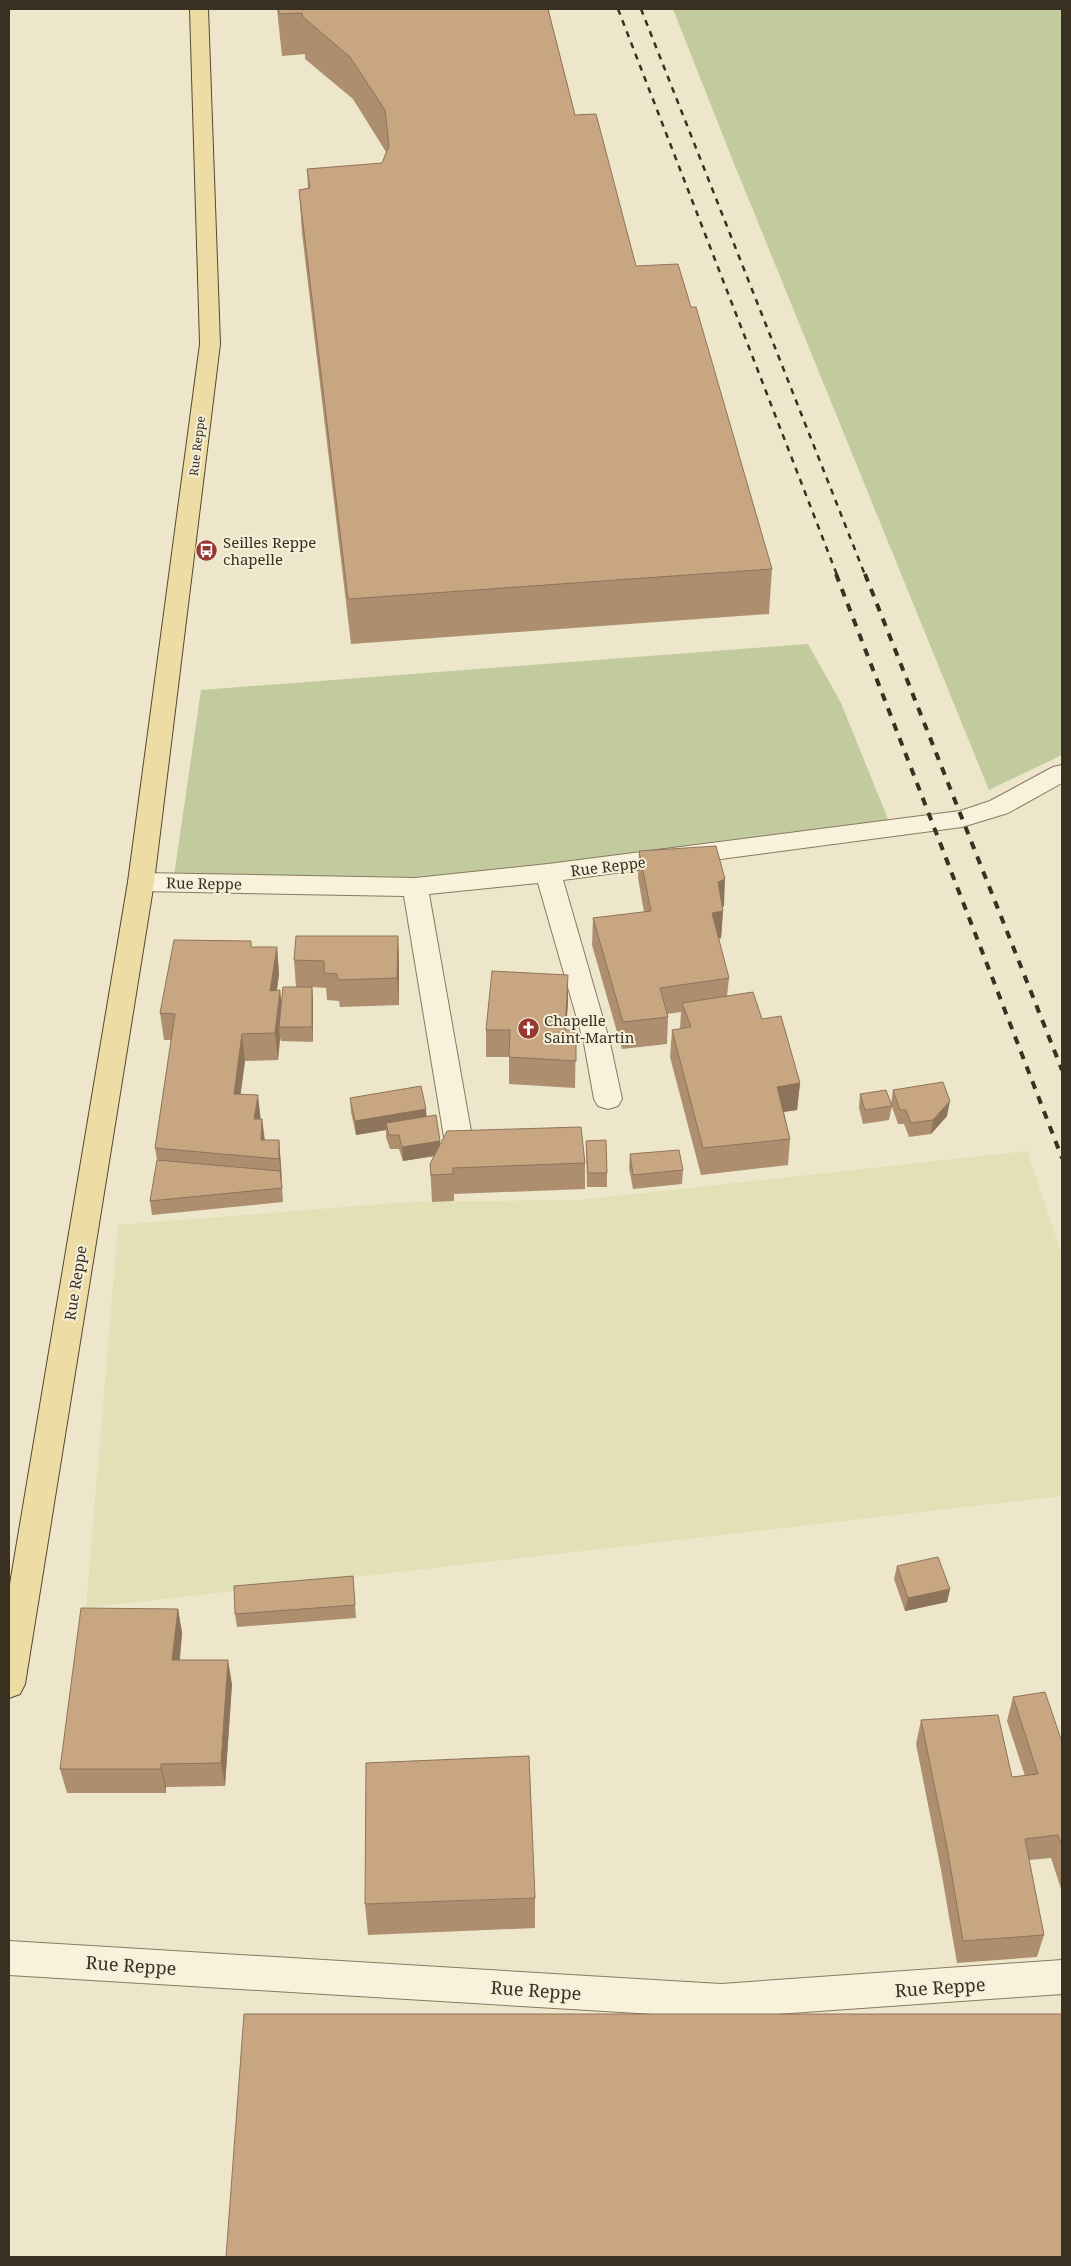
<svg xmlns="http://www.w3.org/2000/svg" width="1071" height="2266" font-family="'Noto Serif',serif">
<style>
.farmland{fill:#e2e0b7}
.green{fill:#c2cb9e}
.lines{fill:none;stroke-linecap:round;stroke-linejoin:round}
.minor-casing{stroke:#89795f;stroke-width:2}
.major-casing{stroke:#574732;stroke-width:2}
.minor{fill:#f8f2dd;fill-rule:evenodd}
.major{fill:#eddda5;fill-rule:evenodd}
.rail-far1{stroke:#3a3021;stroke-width:2.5;stroke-dasharray:6 6;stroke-linecap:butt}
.rail{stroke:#3a3021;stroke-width:4;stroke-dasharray:8 8;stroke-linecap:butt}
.wall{fill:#ad8f70}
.shaded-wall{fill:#8d745b}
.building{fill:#c9a682;stroke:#8d745b}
.labels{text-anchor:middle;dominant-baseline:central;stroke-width:4;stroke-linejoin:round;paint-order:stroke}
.far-street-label{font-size:12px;fill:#3a3021;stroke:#f5efd9}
.poi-label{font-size:15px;fill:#3a3021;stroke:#f5efd9;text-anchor:start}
.street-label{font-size:15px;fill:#3a3021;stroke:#f5efd9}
.near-street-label{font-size:18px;fill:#3a3021;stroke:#f5efd9}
</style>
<rect width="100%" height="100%" fill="#ede6ca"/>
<path class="farmland" d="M1027,1151L1062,1255V1496L86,1608L118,1225L406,1202L579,1200Z"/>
<path class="green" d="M673,9H1062V755L989,790L731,156Z
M808,644L841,703L892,829L415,887L173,883L201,690Z"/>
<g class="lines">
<defs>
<path id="minor" d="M1062,765V783L1008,813L962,827L563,880L610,1043L622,1099L618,1106L608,1109L598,1106L594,1099L584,1043L538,883L429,894L472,1137L468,1144L458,1147L448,1144L444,1137L404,896L141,891L132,888L128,882L132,876L141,873L415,878L548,864L960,811L990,801L1053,767Z
M9,1941L721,1984L1062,1960V1994L721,2018L9,1975Z"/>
<path id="major" d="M190,9H208L220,344L154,882L25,1684L20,1694L9,1698V1590L128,882L200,344Z"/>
</defs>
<use href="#minor" class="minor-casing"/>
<use href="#major" class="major-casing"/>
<use href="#minor" class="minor"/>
<use href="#major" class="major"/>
<path class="rail-far1" d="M618,9L837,575
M641,9L865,575"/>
<path class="rail" d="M836,574L1062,1158
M865,574L1062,1070"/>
</g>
<path class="wall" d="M277,9H548L575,115L636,266L772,569L769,614L351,644L302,233L299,190L308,188L307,169L382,163L386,152L353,99L305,59V54L282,56Z
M639,851L724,906L722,907L723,911L721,938L718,939L729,978L727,996L762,1019L800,1083L797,1110L784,1112L790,1139L788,1165L701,1175L670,1057L672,1030L680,1029L681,1012L667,1014L668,1017L667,1044L622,1049L592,945L593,918L644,912L638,878Z
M398,936L399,963V1005L340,1007L339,1001L327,1000L326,988L312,987L313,1001V1042L281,1041L280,1038L278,1060L245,1061L240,1095L261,1119H262L265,1140H279L281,1166L282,1185L283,1202L152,1215L150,1201L157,1160L155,1148L171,1040H164L160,1013L252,947H277L279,974L277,990H280L281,1005L296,987L294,960Z
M568,1002L566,1030H576L575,1088L509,1084V1057H486V1030Z
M893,1090L947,1116L931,1134L909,1137L904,1124H898L891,1104Z
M860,1094L892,1106L889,1120L863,1124L859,1108Z
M350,1098L427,1116L440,1141V1144L585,1163V1189L454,1194V1201L432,1202L430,1164L434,1156L403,1161L399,1149H390L386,1137V1130L356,1135L351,1112Z
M586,1141L607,1173V1187H587Z
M630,1154L683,1170L682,1184L633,1189L629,1168Z
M897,1566L950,1589L947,1602L905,1611L894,1579Z
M353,1576L356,1618L237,1627L235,1614Z
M178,1609L182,1633L180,1660L232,1684L225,1786L166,1787V1793H67L60,1769Z
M1013,1697L1062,1742V1892L1051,1858L1029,1860L1044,1935L1037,1957L957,1963L941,1870L916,1744L921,1720L1012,1777L1025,1776L1007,1721Z
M535,1898V1928L368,1935L365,1904Z"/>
<path class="shaded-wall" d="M725,879L724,906L716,909L718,882Z
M723,911L721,938L710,940L712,913Z
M398,936L399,963V1005L397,978Z
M277,947L279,974L273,1017L270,991Z
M568,975V1002L564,1057L565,1030Z
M312,987L313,1001V1042L312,1027Z
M280,990L283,1017L279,1027L280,1038L278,1060L275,1033Z
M242,1034L245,1061L237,1121L234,1094Z
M800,1083L797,1110L775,1113L777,1087Z
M258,1095L261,1122L254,1119Z
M950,1101L947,1116L931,1134L933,1120Z
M426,1109L427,1123H386V1130L356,1135L355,1121Z
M262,1119L265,1145L261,1140Z
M279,1140L281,1166L282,1185L279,1159Z
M440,1141L441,1155L403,1161L402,1147Z
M950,1589L947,1602L905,1611L908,1598Z
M178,1609L182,1633L177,1684L172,1660Z
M228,1660L232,1684L225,1786L221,1763Z
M161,1764L166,1787V1793L161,1769Z"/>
<path class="building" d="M279,9H548L575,115L596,114L636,266L678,264L691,307H696L772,569L348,599L299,190L310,188L307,169L382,163L389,146L385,110L350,57L303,17L302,13L279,14Z
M716,846L725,879L718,882L723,911L712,913L729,978L660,988L668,1017L623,1022L593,918L651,911L639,851Z
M296,936H398L397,978L338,980L337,974L324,973V961L294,960Z
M174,940L251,941V947H277L270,991L280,990L275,1033L242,1034L234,1094L258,1095L254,1119H262L261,1140H279V1159L155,1148L175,1014L160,1013Z
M492,971L568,975L565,1030H576V1061L509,1057L510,1030H486Z
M283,987H312V1027H279Z
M753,992L762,1019L781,1016L800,1083L777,1087L790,1139L703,1148L672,1030L691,1027L682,1003Z
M943,1082L950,1101L933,1120L911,1123L906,1110H900L893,1090Z
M421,1086L426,1109L355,1121L350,1098Z
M886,1090L892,1106L865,1110L860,1094Z
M436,1115L440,1141L402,1147L399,1135H389L386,1123Z
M581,1127L585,1163L453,1168V1174L431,1175L430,1164L447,1131Z
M606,1140L607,1173H588L586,1141Z
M679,1150L683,1170L633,1175L630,1154Z
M157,1160L280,1171L282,1188L150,1201Z
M938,1557L950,1589L908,1598L897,1566Z
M353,1576L355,1605L235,1614L234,1586Z
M81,1608L178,1609L172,1660H228L221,1763L161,1764V1769H60Z
M1045,1692L1062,1742V1847L1058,1835L1025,1839L1044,1935L963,1941L947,1847L921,1720L998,1715L1012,1777L1038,1774L1013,1697Z
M529,1756L535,1898L365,1904L366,1763Z
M244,2014H1062V2257H226Z"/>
<defs>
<symbol id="bus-disc" viewBox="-11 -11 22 22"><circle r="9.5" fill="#963a31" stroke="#f5efd9"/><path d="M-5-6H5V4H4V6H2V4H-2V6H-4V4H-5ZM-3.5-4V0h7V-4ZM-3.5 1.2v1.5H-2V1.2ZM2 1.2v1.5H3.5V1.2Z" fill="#fff"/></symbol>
<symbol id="church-disc" viewBox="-11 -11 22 22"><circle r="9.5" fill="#963a31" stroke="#f5efd9"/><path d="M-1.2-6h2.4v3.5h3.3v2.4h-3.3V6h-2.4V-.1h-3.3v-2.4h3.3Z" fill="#fff"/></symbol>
</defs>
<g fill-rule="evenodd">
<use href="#bus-disc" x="194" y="538" width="25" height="25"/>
<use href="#church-disc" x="516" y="1016" width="25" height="25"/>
</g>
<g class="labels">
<g class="far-street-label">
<text transform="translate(197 446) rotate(-83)">Rue Reppe</text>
</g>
<g class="poi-label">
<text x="223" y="542">Seilles Reppe<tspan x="223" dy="17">chapelle</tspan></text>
<text x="544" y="1020">Chapelle<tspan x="544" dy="17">Saint-Martin</tspan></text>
</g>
<g class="street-label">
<text transform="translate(608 866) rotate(-7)">Rue Reppe</text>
<text transform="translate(204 883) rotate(1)">Rue Reppe</text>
<text transform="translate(75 1283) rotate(-81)">Rue Reppe</text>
</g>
<g class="near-street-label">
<text transform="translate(131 1965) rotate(4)">Rue Reppe</text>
<text transform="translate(940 1987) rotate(-4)">Rue Reppe</text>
<text transform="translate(536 1990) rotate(4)">Rue Reppe</text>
</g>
</g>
<rect width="1071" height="2266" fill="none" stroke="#3a3021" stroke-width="20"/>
</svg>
